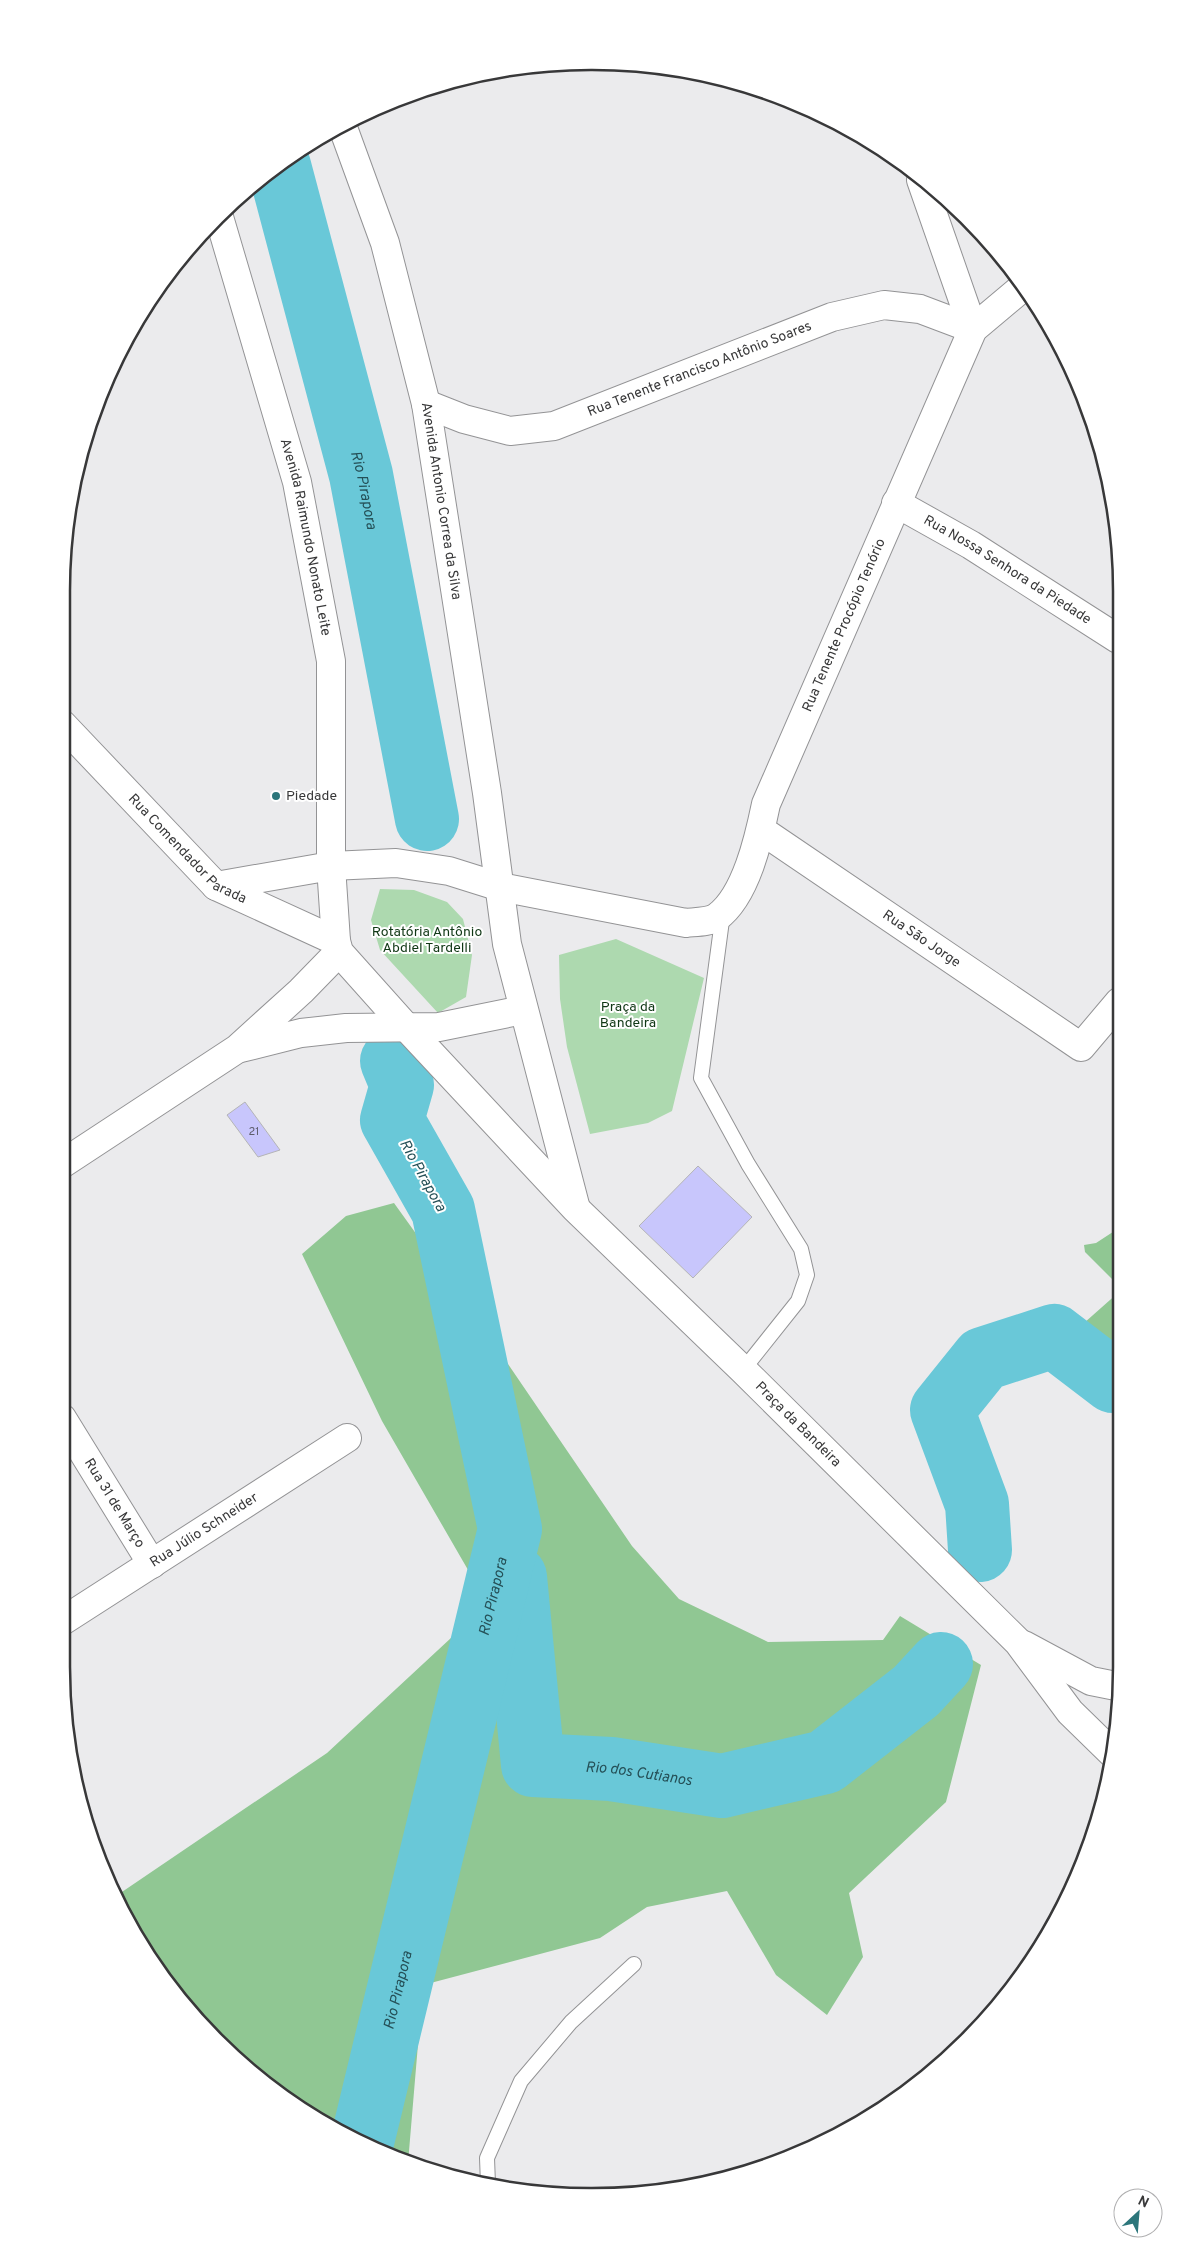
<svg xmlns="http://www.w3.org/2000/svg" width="1183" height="2258" font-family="Overpass,sans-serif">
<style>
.green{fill:#add9af}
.forest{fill:#90c793}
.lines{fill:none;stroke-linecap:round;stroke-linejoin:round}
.river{stroke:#69c8d8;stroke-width:64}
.building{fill:#c8c6fc;stroke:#b4b4b6}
.service-casing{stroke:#939395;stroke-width:16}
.minor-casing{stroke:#939395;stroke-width:30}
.tertiary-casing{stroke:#939395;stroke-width:30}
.secondary-casing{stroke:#939395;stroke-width:30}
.primary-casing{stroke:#939395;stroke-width:30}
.service{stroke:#fff;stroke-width:14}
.minor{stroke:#fff;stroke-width:28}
.tertiary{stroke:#fff;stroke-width:28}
.secondary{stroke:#fff;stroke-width:28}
.primary{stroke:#fff;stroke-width:28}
.poi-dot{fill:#2c767b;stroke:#fff;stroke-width:2}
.labels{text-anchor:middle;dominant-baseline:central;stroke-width:4;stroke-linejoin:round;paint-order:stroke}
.number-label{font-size:11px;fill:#5c5c6a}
.street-label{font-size:14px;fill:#383839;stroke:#fff}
.poi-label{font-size:14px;fill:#383839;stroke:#fff;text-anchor:start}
.park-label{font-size:14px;fill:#103715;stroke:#fff}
.water-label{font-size:15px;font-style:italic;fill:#255057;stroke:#fff}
.rim{fill:none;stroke:#383839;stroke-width:2.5}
</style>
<rect width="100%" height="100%" fill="#ebebed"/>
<path class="green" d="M380,889L414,890L447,902L463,919L472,955L466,997L438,1013L380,950L371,920Z
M616,939L704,978L672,1111L648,1123L590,1134L567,1047L560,999L559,955Z"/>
<path class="forest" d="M394,1203L478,1320L632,1546L679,1599L768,1642L883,1640L900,1616L981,1665L946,1802L849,1893L863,1957L827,2015L776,1975L727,1891L647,1907L600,1938L423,1985L408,2163C385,2155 364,2143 343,2132C327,2124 310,2117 296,2107C220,2055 154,1981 116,1896L327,1753L479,1612L475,1582L382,1421L302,1254L346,1216Z
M1119,1228V1286L1085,1252L1084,1245L1096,1243Z
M1119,1292L1120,1387L1085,1385L1069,1367L1075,1331Z"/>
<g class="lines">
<g class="river">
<path id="s1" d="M279,166L361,475L427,819"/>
<path d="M980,1550L977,1504L942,1410L983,1359L1054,1336L1113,1381H1120"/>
<path id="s2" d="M515,1577L533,1765L611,1769L722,1786L825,1762L916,1691L941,1664"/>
<path id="s3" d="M362,2142L510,1529L443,1210L392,1120L402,1085L392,1061"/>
</g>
</g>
<path class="building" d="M245,1102L280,1150L258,1157L227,1115Z
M698,1166L752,1217L693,1278L639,1226Z"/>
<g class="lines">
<defs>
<path id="service" d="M723,913L701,1078L748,1164L801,1249L807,1275L798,1301L743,1370
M488,2184L487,2158L521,2081L571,2022L634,1964"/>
<g id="minor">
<path id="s4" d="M426,404L464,419L510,431L554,426L832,317L884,305L920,309L973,329"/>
<path id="s5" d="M896,503L971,545L1118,639"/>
<path id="s6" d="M62,724L216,886L336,941"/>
<path id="s7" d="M761,830L1081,1047L1119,1002"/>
<path d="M216,886L331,866"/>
<path id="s8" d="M62,1418L152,1564"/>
<path id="s9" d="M61,1622L347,1438"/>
</g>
<path id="tertiary" d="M921,180L973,329"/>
<g id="secondary">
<path id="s10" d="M331,866L396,863L449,871L500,887L686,923C694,922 710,922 717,917C746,896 759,838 766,804L973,329L1023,287"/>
<path d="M241,1048L301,1033L346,1028L439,1027L523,1010"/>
<path d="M62,1164L237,1049L301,991L339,952"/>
</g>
<g id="primary">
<path id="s11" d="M342,125L385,243L426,404L487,793L507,944L575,1205"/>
<path id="s12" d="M219,217L297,482L331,661V866L336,941L339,952L407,1028L576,1209L743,1370L1018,1642L1070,1712L1112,1753"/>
<path d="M1024,1645L1091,1681L1121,1687"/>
</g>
</defs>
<use href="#service" class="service-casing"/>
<use href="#minor" class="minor-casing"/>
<use href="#tertiary" class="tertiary-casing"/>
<use href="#secondary" class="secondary-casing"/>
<use href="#primary" class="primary-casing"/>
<use href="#service" class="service"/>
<use href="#minor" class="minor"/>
<use href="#tertiary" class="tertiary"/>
<use href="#secondary" class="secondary"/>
<use href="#primary" class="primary"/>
</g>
<circle class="poi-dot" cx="276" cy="796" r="5"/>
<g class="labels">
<g class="number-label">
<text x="254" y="1132">21</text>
</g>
<g class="street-label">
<text stroke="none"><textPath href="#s4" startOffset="289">Rua Tenente Francisco Antônio Soares</textPath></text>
<text stroke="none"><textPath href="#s11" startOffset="390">Avenida Antonio Correa da Silva</textPath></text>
<text stroke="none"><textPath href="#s12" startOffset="332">Avenida Raimundo Nonato Leite</textPath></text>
<text stroke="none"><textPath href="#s5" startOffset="130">Rua Nossa Senhora da Piedade</textPath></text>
<text stroke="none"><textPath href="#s10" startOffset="714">Rua Tenente Procópio Tenório</textPath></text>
<text stroke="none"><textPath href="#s6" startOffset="178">Rua Comendador Parada</textPath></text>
<text stroke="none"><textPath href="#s7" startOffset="194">Rua São Jorge</textPath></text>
<text stroke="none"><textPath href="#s12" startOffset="1409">Praça da Bandeira</textPath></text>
<text stroke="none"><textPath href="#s8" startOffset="100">Rua 31 de Março</textPath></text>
<text stroke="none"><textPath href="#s9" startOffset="170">Rua Júlio Schneider</textPath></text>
</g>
<g class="poi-label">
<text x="286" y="796">Piedade</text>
</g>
<g class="park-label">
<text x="427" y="932">Rotatória Antônio<tspan x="427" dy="16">Abdiel Tardelli</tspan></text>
<text x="628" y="1007">Praça da<tspan x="628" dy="16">Bandeira</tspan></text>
</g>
<g class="water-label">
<text stroke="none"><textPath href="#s1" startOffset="335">Rio Pirapora</textPath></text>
<text transform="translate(422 1176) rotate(61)">Rio Pirapora</text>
<text stroke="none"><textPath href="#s3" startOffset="561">Rio Pirapora</textPath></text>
<text stroke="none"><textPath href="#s2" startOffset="295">Rio dos Cutianos</textPath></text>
<text stroke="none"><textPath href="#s3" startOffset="156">Rio Pirapora</textPath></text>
</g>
</g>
<path d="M0 0H1183V2258H0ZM591 70H592A521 521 0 0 1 1113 591V1667A521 521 0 0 1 592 2188H591A521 521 0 0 1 70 1667V591A521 521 0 0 1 591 70Z" fill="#fff" fill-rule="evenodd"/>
<path class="rim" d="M591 70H592A521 521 0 0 1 1113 591V1667A521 521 0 0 1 592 2188H591A521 521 0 0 1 70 1667V591A521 521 0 0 1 591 70Z"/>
<g transform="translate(1138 2213) rotate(26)"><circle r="24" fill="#ffffff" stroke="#afafb0"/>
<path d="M0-4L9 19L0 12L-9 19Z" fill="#2c767b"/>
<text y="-8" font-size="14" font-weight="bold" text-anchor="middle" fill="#383839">N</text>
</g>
</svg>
